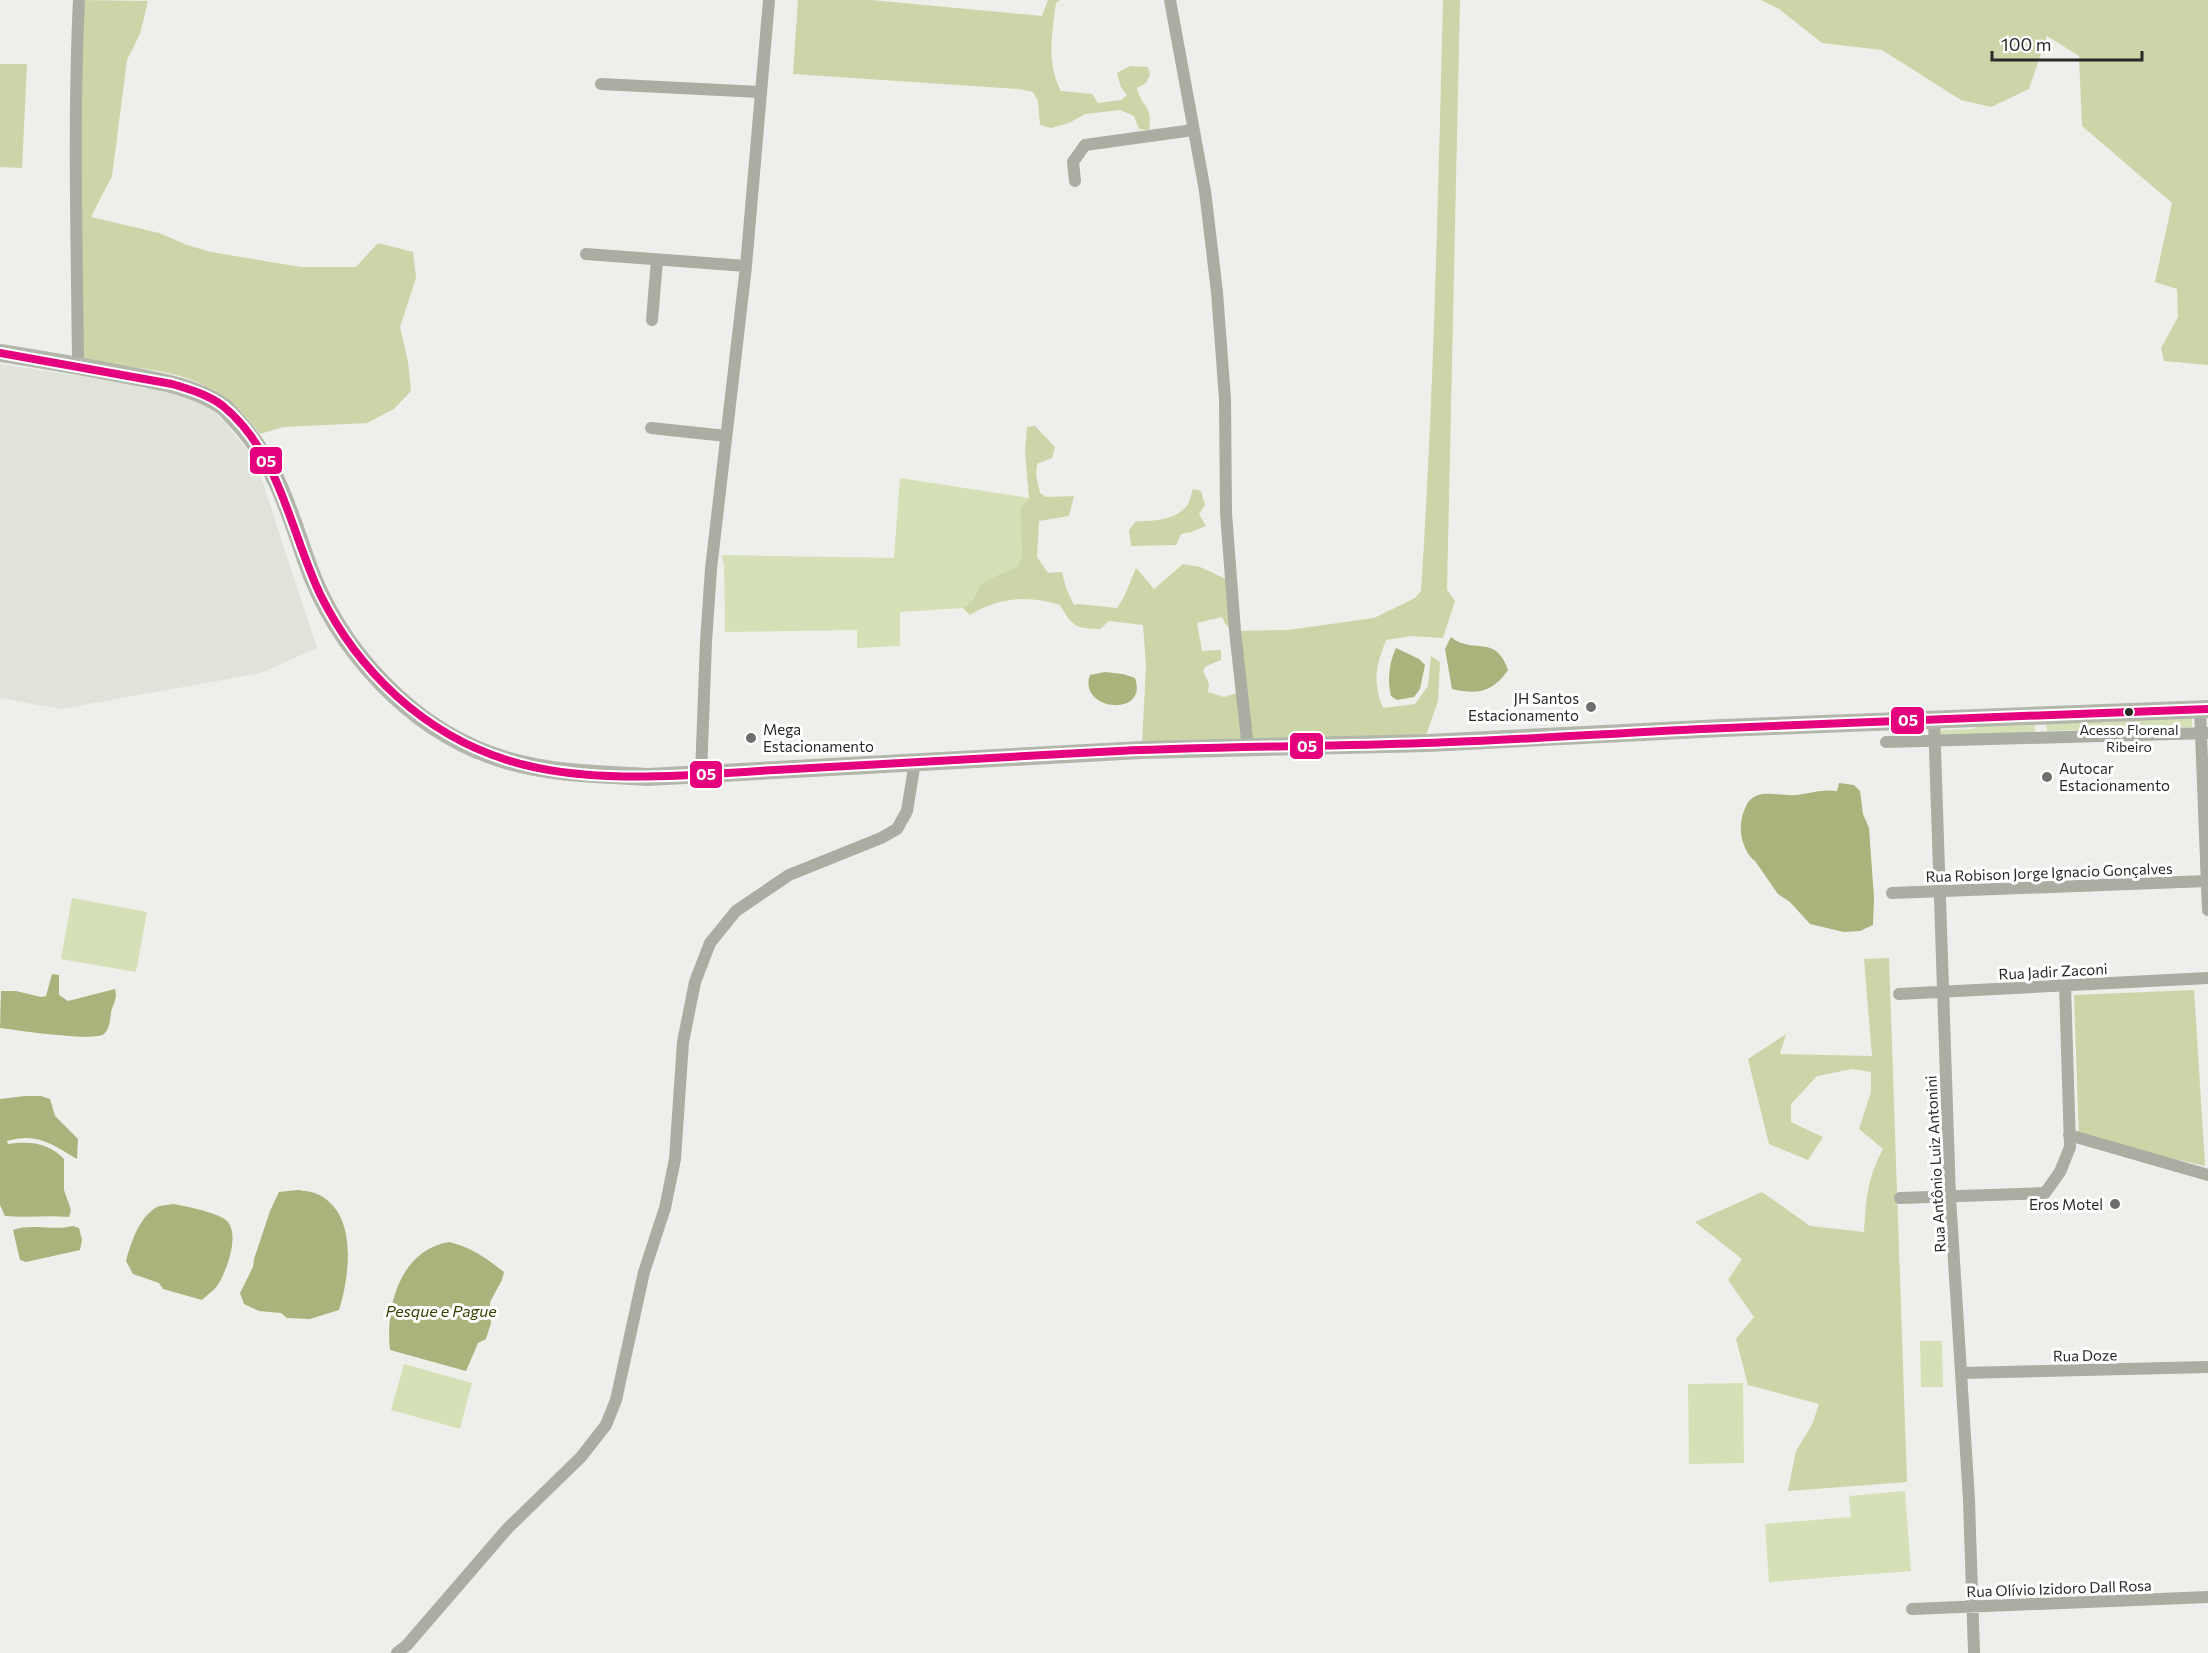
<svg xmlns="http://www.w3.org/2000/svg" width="2208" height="1653" font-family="Commissioner,sans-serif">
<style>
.built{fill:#e0e3da}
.green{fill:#d6e0b7}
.forest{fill:#cbd5a7}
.water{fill:#a8b47b}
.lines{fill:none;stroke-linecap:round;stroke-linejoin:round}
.street{stroke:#aaada2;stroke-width:12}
.secondary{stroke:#b2b6ab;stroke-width:18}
.bus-1-casing{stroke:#fff;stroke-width:12}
.bus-1{stroke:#e5007d;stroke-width:8}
.poi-dot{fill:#6e6f6c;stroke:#fff;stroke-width:2}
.bus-dot{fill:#292a27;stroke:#fff;stroke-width:2}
.labels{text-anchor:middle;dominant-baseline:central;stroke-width:6;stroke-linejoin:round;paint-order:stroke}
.bus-label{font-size:14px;fill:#292a27;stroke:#fff}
.poi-label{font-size:15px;fill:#292a27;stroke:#fff;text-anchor:end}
.street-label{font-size:15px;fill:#292a27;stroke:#fff}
.water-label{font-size:16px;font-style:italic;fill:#374101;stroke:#fff}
.line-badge{stroke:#fff;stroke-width:2}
.badge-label{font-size:16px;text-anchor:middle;font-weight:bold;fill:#fff}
</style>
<rect width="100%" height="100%" fill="#eeefeb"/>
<path class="built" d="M0,364L169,390L212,408L255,459L317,648L261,673L61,709L0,698Z"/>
<path class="green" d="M900,478L1029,498L1020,508L1022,557L1017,567L995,576L979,586L974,599L963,608L900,612V646L857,648V630L725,632L724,567L722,555L894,558Z
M2192,717V727L2047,731L2046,722Z
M2035,723V732L1941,735L1939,730L1973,729L1983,724Z
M72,898L147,912L136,972L61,959Z
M1920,1341H1942L1943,1387H1921Z
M404,1364L472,1383L460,1429L391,1410Z
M1743,1383L1744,1463L1689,1464L1688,1384Z
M1905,1491L1911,1571L1769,1582L1765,1524L1851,1517L1849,1496Z"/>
<path class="forest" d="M78,0L148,1L140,34L127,60L112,176L91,217L159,233L187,245L211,252L301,267H356L378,243L413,252L416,278L400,327L408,362L411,391L394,409L367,423L283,427L260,434C251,422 240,410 228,400C187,367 127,367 77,362Z
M798,0H871L1042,16L1048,0H1060L1056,3C1052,33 1046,63 1061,91L1092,94L1098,103L1121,100L1127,95L1121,87L1117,73L1130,66L1148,67L1150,75L1146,83L1137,88C1142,109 1153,104 1149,130L1139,129L1134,116L1120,110L1085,114L1069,123L1051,128L1040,125L1038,101L1033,92L1019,89L793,74Z
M1443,0H1460L1447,590L1455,601L1443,638L1412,636L1386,640C1376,667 1372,681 1383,708L1415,704L1428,686L1431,656L1440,662L1438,701L1425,738L1142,744L1146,666L1143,625L1109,621L1100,629C1075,628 1073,627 1060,605C1029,595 998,597 970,615L963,608L974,599L979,586L995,576L1017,567L1022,557L1020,508L1029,498L1025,451L1027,427L1035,426L1055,447L1052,458L1037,464L1036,475L1040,493L1046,497L1074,496L1069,516L1039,521L1037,557L1048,573L1062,572L1066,588L1074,605L1079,604L1117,608L1124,597L1136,568L1154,589L1183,564L1200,567L1226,579L1231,629L1226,625L1222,617L1197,623L1202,651L1221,650V660L1206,666L1203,671L1209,684L1208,692L1224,697L1240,692L1235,631L1288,630L1374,618L1415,598L1421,591C1434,394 1438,197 1443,0Z
M1761,0H2208V365L2164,361L2161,348L2178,317L2177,289L2155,282L2172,203L2082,126L2079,56L2047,36L2029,89L1991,107L1961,100L1882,50L1822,43L1779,9Z
M0,64H27L22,168L0,167Z
M1193,489L1201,491L1205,505L1199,514L1206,526L1191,532L1181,534L1176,545L1131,546L1129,530L1136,521C1151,522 1175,520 1186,507C1190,503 1191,494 1193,489Z
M1889,958L1907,1482L1788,1491L1796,1451L1812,1425L1819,1404L1748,1385L1736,1339L1754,1317L1728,1280L1742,1259L1695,1222L1762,1192L1810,1226L1864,1232C1866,1199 1867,1179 1883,1149L1859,1129L1871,1092V1072L1852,1069L1817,1076L1791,1104V1122L1823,1137L1808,1160L1769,1144L1748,1059L1786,1034L1780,1054L1872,1056L1864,959Z
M2194,990L2205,1166L2079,1137L2074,995Z"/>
<path class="water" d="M1451,637C1472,655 1496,633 1508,670C1493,692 1478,695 1452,689L1445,649Z
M1396,648L1419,659L1425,665L1420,689L1414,697L1397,700L1391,696C1387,680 1389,663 1396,648Z
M1105,672L1123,674L1135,678C1149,719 1077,710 1090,675Z
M1839,783L1854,785L1860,791L1863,814L1869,828L1874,898L1873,925L1860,931L1844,932L1810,924L1790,902L1778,894L1755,861C1747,856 1742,842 1741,833C1740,824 1742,814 1746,806C1756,786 1778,797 1796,795C1811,793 1822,789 1837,791Z
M52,974L59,975V995L68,1001L115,989C118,998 113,1004 111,1012C110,1020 110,1028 104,1034C95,1042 16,1030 0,1028L1,991H16L41,997L46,996Z
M25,1096H41L50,1099L55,1116L78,1139L77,1159C52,1144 37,1132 7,1141L8,1144C29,1141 48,1142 64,1159V1190L71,1210L69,1217C48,1215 27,1218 5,1216L0,1205V1099Z
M298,1190C304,1191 311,1191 317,1194C358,1212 350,1275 339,1310L310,1319L287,1318L281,1313L259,1311L244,1304L240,1293L253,1267L254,1259L270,1211L279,1192Z
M174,1204C185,1206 220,1213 227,1221C240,1235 227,1269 219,1283C215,1290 207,1295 202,1300L163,1289L159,1283L133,1274L126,1261C131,1243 138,1220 155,1208C160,1205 168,1205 174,1204Z
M73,1226L79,1228L82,1240L80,1250L26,1262L20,1260L13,1230C32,1223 53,1231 73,1226Z
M449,1242C471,1247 486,1258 504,1272L502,1280L490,1302L491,1323L486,1339L478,1343L466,1371L390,1350C385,1307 400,1250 449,1242Z"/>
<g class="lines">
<path class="street" d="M1170,0L1205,191L1217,292L1225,399L1226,513L1235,631L1248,748
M601,84L760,92
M1075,181L1073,162L1085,145L1193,130
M586,254L746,266
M652,320L657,260
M78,366C77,244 73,122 79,0
M651,428L726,436
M2200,709L2208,910
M1934,720L1950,1197L1969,1500L1974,1653
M1886,742L2208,733
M701,774L706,642L711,569L746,266L769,0
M1892,893L2207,881
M1899,994L2208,978
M2069,1135L2208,1175
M1900,1198L2045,1193L2060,1172L2070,1147L2065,985
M1962,1373L2208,1367
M1912,1609L2208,1597
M397,1653L407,1645L508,1528L581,1457L606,1425L616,1400L644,1272L665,1208L675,1159L683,1042L695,982L710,943L736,911L789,875L881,838L897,829L907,811L915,762"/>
<path class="secondary" d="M0,353C39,359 78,366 116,373C152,380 193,385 224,407C228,411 232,416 236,420C273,459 288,507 305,557C336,649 413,734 509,761C553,774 602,774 648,777L1142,750L1428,743L1722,728L2208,709"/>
<defs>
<path id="bus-1" d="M0,353L172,384C189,389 209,395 223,406C280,453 290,531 320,594C358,671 424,734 507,760C588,786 691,775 775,770C883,764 991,758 1099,752C1207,746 1316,747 1424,743C1525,740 1626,732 1726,728C1887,721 2047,715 2208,709"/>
</defs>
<use href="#bus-1" class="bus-1-casing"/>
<use href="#bus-1" class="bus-1"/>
</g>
<g class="poi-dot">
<circle cx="1591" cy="707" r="6"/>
<circle cx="751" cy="738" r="6"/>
<circle cx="2047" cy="777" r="6"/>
<circle cx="2115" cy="1204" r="6"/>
</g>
<circle class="bus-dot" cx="2129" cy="712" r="5"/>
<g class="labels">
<g class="bus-label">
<text x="2129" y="729">Acesso Florenal<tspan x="2129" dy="17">Ribeiro</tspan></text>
</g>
<g class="poi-label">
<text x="1579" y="698">JH Santos<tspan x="1579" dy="17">Estacionamento</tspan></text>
<text x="763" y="729" text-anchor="start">Mega<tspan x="763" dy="17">Estacionamento</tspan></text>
<text x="2059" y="768" text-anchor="start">Autocar<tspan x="2059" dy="17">Estacionamento</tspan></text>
<text x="2103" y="1204">Eros Motel</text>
</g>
<g class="street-label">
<text transform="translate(2049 872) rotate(-2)">Rua Robison Jorge Ignacio Gonçalves</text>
<text transform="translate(2053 971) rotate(-3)">Rua Jadir Zaconi</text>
<text transform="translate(1935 1164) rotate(-93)">Rua Antônio Luiz Antonini</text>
<text transform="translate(2085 1355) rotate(-1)">Rua Doze</text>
<text transform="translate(2059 1588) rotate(-2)">Rua Olívio Izidoro Dall Rosa</text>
</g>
<g class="water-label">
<text x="441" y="1310">Pesque e Pague</text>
</g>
</g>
<g class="line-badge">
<rect x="249" y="446" width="34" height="29" rx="6" fill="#e5007d"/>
<rect x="1890" y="706" width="35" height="29" rx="6" fill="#e5007d"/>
<rect x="1289" y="732" width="35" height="28" rx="6" fill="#e5007d"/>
<rect x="689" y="760" width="34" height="29" rx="6" fill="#e5007d"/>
</g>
<g class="badge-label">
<text x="266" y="467">05</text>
<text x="1908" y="726">05</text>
<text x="1307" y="752">05</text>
<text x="706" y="780">05</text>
</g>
<path d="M1992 51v9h150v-9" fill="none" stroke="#292a27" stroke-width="3"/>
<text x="2001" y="51" font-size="18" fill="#292a27" stroke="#ffffff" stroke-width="4.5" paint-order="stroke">100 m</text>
</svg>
